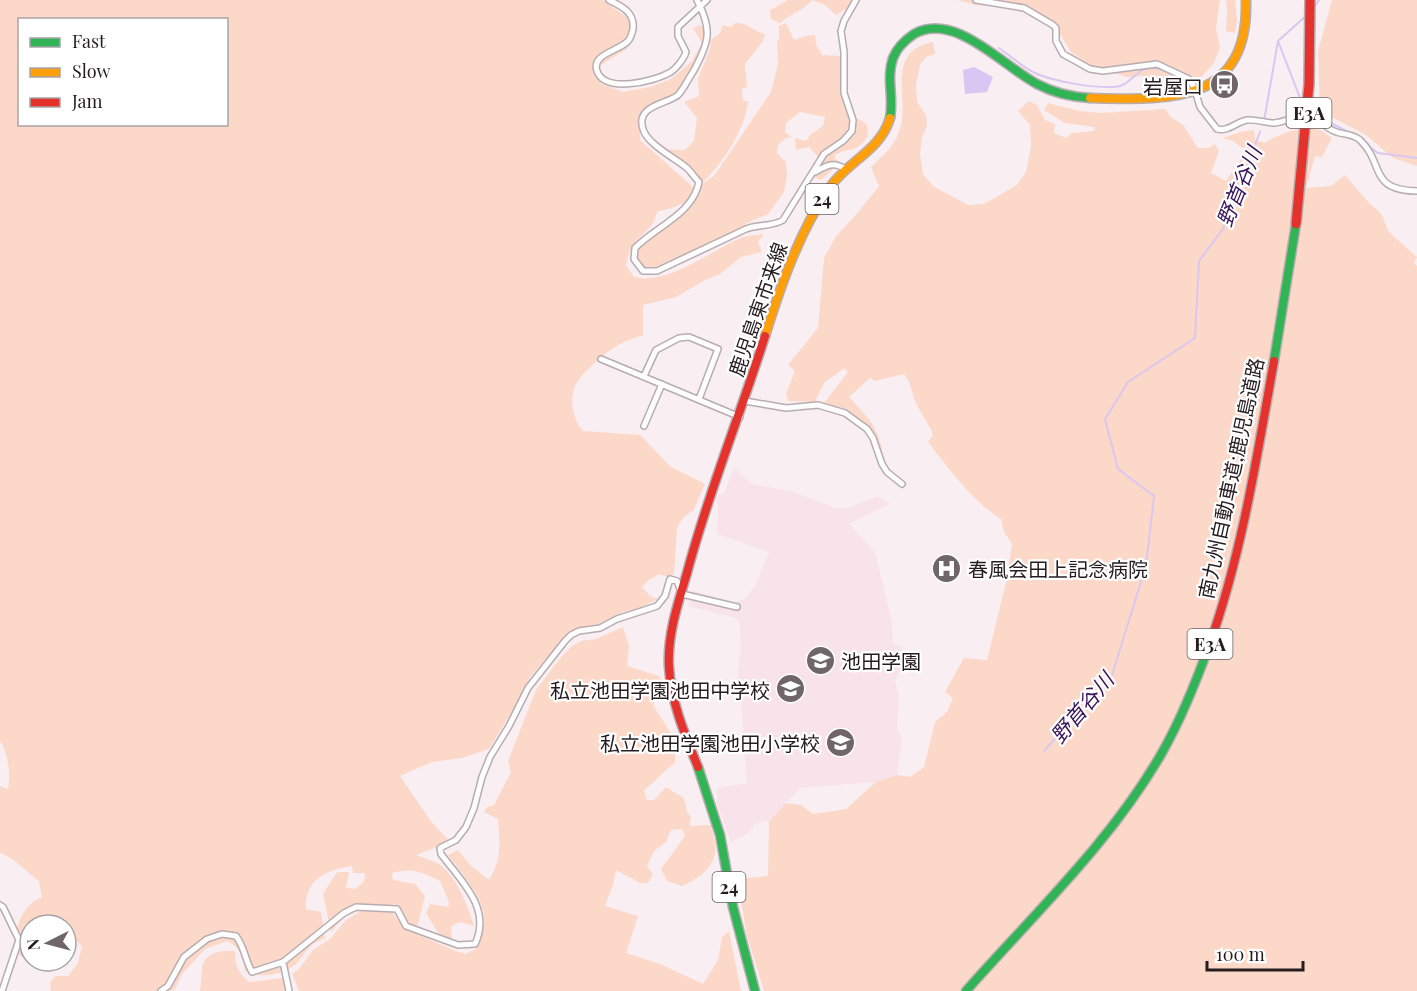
<svg xmlns="http://www.w3.org/2000/svg" width="1417" height="991" font-family="'Playfair Display','Noto Sans JP',serif">
<style>
.built{fill:#f8e3ea}
.green{fill:#fcd8c8;fill-rule:evenodd}
.water{fill:#dac6f2}
.lines{fill:none;stroke-linecap:round;stroke-linejoin:round}
.stream{stroke:#dac6f2;stroke-width:2}
.street-casing{stroke:#b7adb1;stroke-width:8}
.fast-casing{stroke:#b7adb1;stroke-width:11}
.slow-casing{stroke:#b7adb1;stroke-width:11}
.jam-casing{stroke:#b7adb1;stroke-width:11}
.street{stroke:#fefdfd;stroke-width:5}
.fast{stroke:#30b455;stroke-width:8}
.slow{stroke:#ff9f0a;stroke-width:8}
.jam{stroke:#e5322d;stroke-width:8}
.jam-bridge-casing{stroke:#b7adb1;stroke-width:12;stroke-linecap:butt}
.jam-bridge{stroke:#e5322d;stroke-width:9}
.labels{text-anchor:middle;dominant-baseline:central;stroke-width:4.5;stroke-linejoin:round;paint-order:stroke}
.shield{fill:#fff;stroke:#676063;stroke-width:1.5}
.shield-label{font-size:18px;font-weight:bold;fill:#261c20}
.poi-label{font-size:20px;fill:#261c20;stroke:#fff;text-anchor:end}
.street-label{font-size:20px;fill:#261c20;stroke:#fff}
.water-label{font-size:21px;font-style:italic;fill:#39155b;stroke:#fff}
</style>
<rect width="100%" height="100%" fill="#f9eff2"/>
<path class="built" d="M734,467L752,484L791,491L833,507L846,509L877,496L890,504L849,524L875,552L892,622L893,644L902,646L900,671L895,681L899,697L897,728L902,738L897,775L876,782L800,788L769,821L755,824L748,833L731,842L717,805V788L747,783L741,698L735,697L741,648L740,625L736,618L688,606L692,590L734,603L746,598L755,586L769,552L717,534L718,503L715,500L718,494L724,493Z"/>
<path class="green" d="M0,0H603L629,19L635,35L628,48L601,65L598,76L601,84L623,92L650,87L671,79L692,61L702,43L693,28L701,25L708,38L679,99L646,111L641,120L640,140L695,189C688,206 674,207 657,212C654,231 637,234 630,251C628,255 627,261 626,265L634,277C669,285 710,251 741,238C748,235 757,235 764,234L758,242L762,252L741,257L720,274L705,280L676,297L643,305V335C636,338 627,340 620,344C607,351 582,372 575,386C569,401 573,420 583,431L640,435L671,467L705,484L694,509L682,519L677,528L674,574L668,577L659,574L649,580L642,587L650,596L658,599L640,608L623,612L604,622L569,632L530,677L517,703L489,749L462,758L432,762L400,776L430,820L450,842L416,855C423,858 432,860 439,864C457,877 468,906 474,926L460,922L451,926L452,938H441L426,913L430,904L448,907L449,902L440,881C421,872 414,867 392,873L393,880L415,884L425,896L417,928L405,923L401,910L395,904L378,907L362,904L343,917L331,932L323,894L337,872H349L346,888L355,889L364,882L365,873H353L352,866C326,870 304,880 306,909L321,912L325,938C319,941 312,944 308,949C304,953 301,959 296,964C282,975 260,979 245,971C243,957 240,947 227,941L205,949L182,974L175,989L172,991H51L50,982L56,976H68L78,963L82,946L72,937L66,936V925H30V957L20,956C12,932 19,907 42,897L39,881C27,872 13,857 0,853V786L8,789C11,775 8,753 0,741ZM20,20H226V124H20Z
M788,0H861L836,15L825,5L812,0C802,12 791,13 780,23L771,19L770,10Z
M957,0H1220L1216,28L1220,48L1214,63L1194,85L1148,76L1127,77L1093,67L1071,52L1060,34L1036,13L1014,8L976,5Z
M1226,0H1235L1237,20L1235,33L1226,31L1227,12Z
M1332,0H1417V166L1393,158L1366,135L1320,111L1318,51Z
M735,23C748,22 752,31 765,34L763,41L745,64L747,87L742,89L743,101H748C746,129 721,166 700,185L660,149L685,150L694,141L697,118L684,102L699,96L698,79L710,49L711,40L720,33L723,25L731,27Z
M786,23L794,40L806,36L815,35L816,44L822,55L841,56C845,67 846,109 851,114C855,118 862,120 867,125L868,136C855,155 850,146 835,155V159L840,163L821,180L813,177L819,158L809,147L796,150L795,138L806,141L810,135L823,126L825,117L800,112L786,123L785,132L792,137L786,138L778,145L777,153L786,162L787,176L784,192L768,214L751,221L710,249L654,268H644L637,258L636,253L639,248L679,216L698,196L702,184L714,176L771,92L778,64L777,43L779,39V26Z
M933,42L935,54L926,57L920,65L916,84L917,102L926,115L927,126L922,137L920,154L923,174L933,186L968,205L984,204L1017,185L1026,172L1031,146L1030,125L1018,111L1029,101L1037,105L1045,120L1055,124L1054,133L1066,138L1072,133L1094,131L1095,127L1065,123L1044,110L1048,103L1079,111L1101,113L1165,109L1171,117L1183,125L1198,148H1208L1215,144L1219,151L1211,173L1226,181L1241,159L1244,149L1233,141L1223,138L1240,132L1254,130L1255,140L1265,143C1277,134 1305,124 1320,130C1324,132 1328,136 1332,138L1322,157L1315,156L1306,188L1331,186L1345,175L1369,203L1381,213L1389,232L1417,257L1414,263L1417,266V991H764L746,932L738,879L768,876L769,821L786,803L801,805L813,814L846,809L876,782L897,775L910,777L924,767L935,722L947,712L953,698L945,692L964,658L987,660L1007,578L1012,544L1004,532L1001,519C971,500 950,470 928,442L933,435C929,424 922,415 917,405C911,394 913,385 904,374L875,381L870,378L849,397C872,423 879,426 884,461C870,422 861,418 824,403L848,372L844,368L824,383L815,402L788,401L786,394L795,371L788,365L818,328L824,258L837,235L855,216L879,186L871,167C884,155 897,144 901,125C908,94 886,51 933,42Z
M623,627L629,646L627,666L659,676L663,682L653,705L674,738L683,745L675,753V763C662,771 656,782 644,790L647,800H654L666,787L684,798L687,812L691,817L690,826L711,825C712,833 717,845 715,853C713,869 696,880 682,886L667,881L661,869L685,836L682,829L671,830L666,842L654,851L647,866L653,874L648,883H640L616,870L613,885L605,906L638,916L626,953L660,964L703,984L718,960L722,937L729,931L741,991H299L292,974L299,969L313,950L330,939L345,921L362,910H385L392,912L404,928L455,951L465,954L476,949C480,939 485,928 484,917C483,897 460,871 448,855L458,850L470,865L489,880C502,858 500,844 498,819L484,812L487,807L494,805L511,772L508,761L536,690L562,656L572,646L581,641L596,639Z
M223,951H235C235,966 238,972 249,982L283,978L290,991H200C204,970 196,956 223,951Z"/>
<path class="water" d="M974,67L993,77L987,92L965,94L963,70Z"/>
<g class="lines">
<path class="stream" d="M1313,9L1319,0
M1278,41L1302,103L1306,106
M999,48C1011,56 1024,69 1037,74C1057,82 1093,88 1114,87C1128,86 1131,77 1141,71C1157,62 1176,76 1186,86
M1311,109L1327,121L1352,134
M1264,121L1278,41L1307,15
M1366,144L1378,153L1417,158
M1044,751L1112,675L1146,566L1154,496L1118,469L1105,419L1128,382L1195,338L1199,261L1223,229L1260,132"/>
<defs>
<path id="street" d="M609,0C621,6 635,12 633,29C632,33 631,38 628,41C619,51 591,54 597,71C605,94 654,81 669,73C675,70 684,59 686,52L678,36V27L707,0
M697,0C713,30 709,43 693,72C688,79 684,89 678,95C668,104 635,105 643,129C647,144 675,158 687,168C691,172 695,178 699,182C693,214 655,227 635,248L634,259L643,271H657L746,229C758,224 772,227 783,220L824,154L843,141L852,131L853,120L844,93V52L841,31L844,21L856,0
M976,0L1024,8L1053,25L1056,28V41L1063,54L1090,69L1103,71L1157,64L1189,79L1194,87L1200,107L1217,129C1228,132 1236,122 1247,120C1256,119 1265,123 1274,123C1290,122 1297,111 1315,118C1322,121 1326,128 1334,131C1342,135 1352,133 1360,140C1385,164 1368,190 1417,191
M815,172C826,166 833,161 845,169
M601,359L740,417
M644,376L656,350L679,338L689,337L718,349L699,399
M745,401L786,408L818,405L845,413L867,429L873,438L882,464L887,472L902,484
M644,426L662,384
M0,905L3,907L19,940L2,991
M283,962L289,991
M161,991L168,986L184,957L207,939L222,934L236,936C245,948 245,960 252,972L283,962L344,913L356,907L397,909L406,926L458,945L475,944C492,908 461,881 441,854L440,848L456,840L466,827L474,808L482,777L490,757L509,726L528,688L565,641L571,635L579,631L600,628L617,619L657,606L665,596L670,579L677,581L682,594L737,607"/>
<path id="fast" d="M890,118C894,98 886,77 893,58C897,48 905,40 914,34C955,11 1004,67 1037,84C1054,93 1071,97 1090,98
M1274,361L1296,224
M698,767L720,835L733,907L755,991
M966,991C1034,914 1112,841 1163,751C1182,717 1196,682 1209,646"/>
<path id="slow" d="M1090,98C1169,100 1249,105 1246,0
M765,336C781,285 799,232 830,187C848,161 881,150 890,118"/>
<path id="jam" d="M1209,646C1242,554 1257,456 1274,361
M698,767C685,735 671,702 669,667C667,636 678,603 687,573C708,493 740,416 765,336"/>
</defs>
<use href="#street" class="street-casing"/>
<use href="#fast" class="fast-casing"/>
<use href="#slow" class="slow-casing"/>
<use href="#jam" class="jam-casing"/>
<use href="#street" class="street"/>
<use href="#fast" class="fast"/>
<use href="#slow" class="slow"/>
<use href="#jam" class="jam"/>
<defs>
<path id="jam-bridge" d="M1296,224L1309,84L1310,0"/>
</defs>
<use href="#jam-bridge" class="jam-bridge-casing"/>
<use href="#jam-bridge" class="jam-bridge"/>
</g>
<defs>
<symbol id="bus-disc" viewBox="-11 -11 22 22"><circle r="9.5" fill="#70666a" stroke="#fff"/><path d="M-5-6H5V4H4V6H2V4H-2V6H-4V4H-5ZM-3.5-4V0h7V-4ZM-3.5 1.2v1.5H-2V1.2ZM2 1.2v1.5H3.5V1.2Z" fill="#fff"/></symbol>
<symbol id="hospital-disc" viewBox="-11 -11 22 22"><circle r="9.5" fill="#70666a" stroke="#fff"/><path d="M-5-5h3v3.5h4V-5h3V5h-3V1.5h-4V5h-3Z" fill="#fff"/></symbol>
<symbol id="school-disc" viewBox="-11 -11 22 22"><circle r="9.5" fill="#70666a" stroke="#fff"/><path d="M0-5L7-2L0 1L-7-2ZM-4 1L0 2.5L4 1V4Q0 6-4 4Z" fill="#fff"/></symbol>
</defs>
<g fill-rule="evenodd">
<use href="#bus-disc" x="1208" y="68" width="33" height="33"/>
<use href="#hospital-disc" x="930" y="552" width="33" height="33"/>
<use href="#school-disc" x="804" y="644" width="33" height="33"/>
<use href="#school-disc" x="774" y="672" width="33" height="33"/>
<use href="#school-disc" x="824" y="726" width="33" height="33"/>
</g>
<g class="labels">
<g class="shield">
<rect x="1286.5" y="98" width="45" height="30" rx="4.5"/>
<rect x="805.5" y="184" width="33" height="30" rx="4.5"/>
<rect x="1187.5" y="629" width="45" height="30" rx="4.5"/>
<rect x="712.5" y="872" width="33" height="30" rx="4.5"/>
</g>
<g class="shield-label">
<text x="1309" y="113">E3A</text>
<text x="822" y="199">24</text>
<text x="1210" y="644">E3A</text>
<text x="729" y="887">24</text>
</g>
<g class="poi-label">
<text x="1203" y="85">岩屋口</text>
<text x="968" y="568" text-anchor="start">春風会田上記念病院</text>
<text x="841" y="660" text-anchor="start">池田学園</text>
<text x="770" y="689">私立池田学園池田中学校</text>
<text x="820" y="742">私立池田学園池田小学校</text>
</g>
<g class="street-label">
<text transform="translate(757 309) rotate(-71)">鹿児島東市来線</text>
<text transform="translate(1230 478) rotate(-78)">南九州自動車道;鹿児島道路</text>
</g>
<g class="water-label">
<text transform="translate(1238 186) rotate(-68)">野首谷川</text>
<text transform="translate(1081 707) rotate(-50)">野首谷川</text>
</g>
</g>
<rect x="18" y="18" width="210" height="108" fill="#ffffff" stroke="#a8a4a6" stroke-width="1.5"/>
<rect x="30" y="38" width="30" height="9" fill="#30b455" stroke="#a8a4a6" stroke-width="1.5"/>
<text x="72" y="48" font-size="18" fill="#261c20">Fast</text>
<rect x="30" y="68" width="30" height="9" fill="#ff9f0a" stroke="#a8a4a6" stroke-width="1.5"/>
<text x="72" y="78" font-size="18" fill="#261c20">Slow</text>
<rect x="30" y="98" width="30" height="9" fill="#e5322d" stroke="#a8a4a6" stroke-width="1.5"/>
<text x="72" y="108" font-size="18" fill="#261c20">Jam</text>
<g transform="translate(48 943) rotate(264)"><circle r="28" fill="#ffffff" stroke="#a8a4a6" stroke-width="1.5"/>
<path d="M0-4.5L10 22L0 15L-10 22Z" fill="#70666a"/>
<text y="-9" font-size="16" font-weight="bold" text-anchor="middle" fill="#261c20">N</text>
</g>
<path d="M1207 961v9h96v-9" fill="none" stroke="#261c20" stroke-width="3"/>
<text x="1216" y="961" font-size="18" fill="#261c20" stroke="#ffffff" stroke-width="4.5" paint-order="stroke">100 m</text>
</svg>
